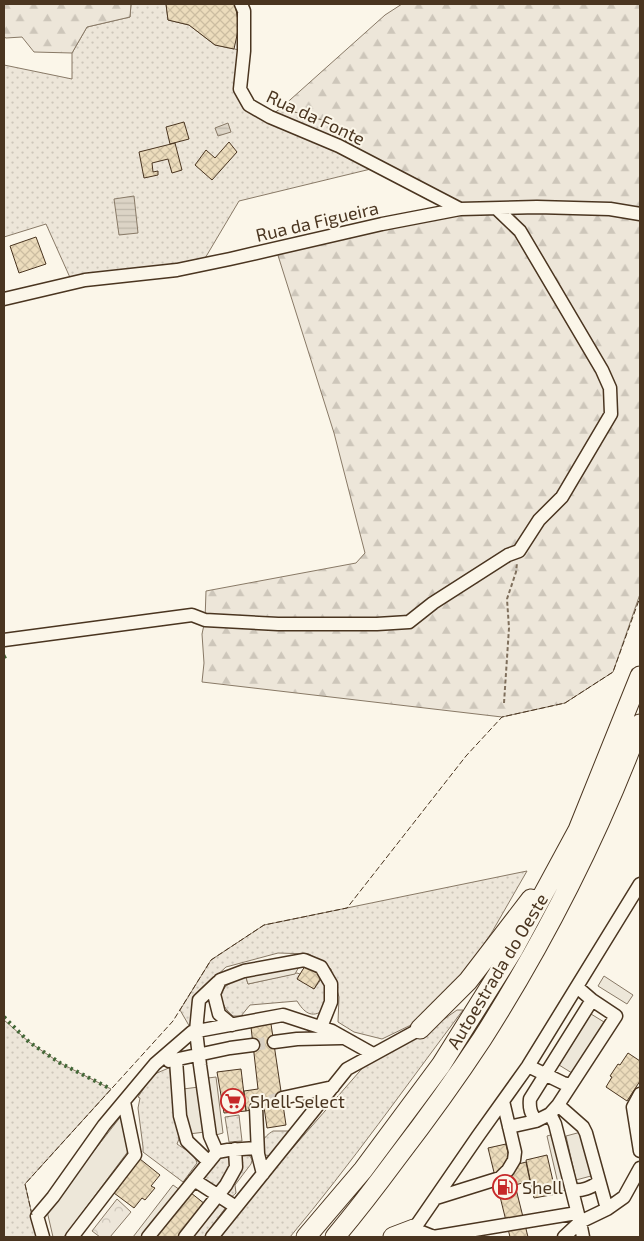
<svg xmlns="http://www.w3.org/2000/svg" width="644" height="1241" font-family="'Exo 2',sans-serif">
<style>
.grass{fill:url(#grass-dots);stroke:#887966}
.forest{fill:url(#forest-firs);stroke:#887966}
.park{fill:url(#park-crowns);stroke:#887966}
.parking{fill:#ede7d9;stroke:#887966}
.water{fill:url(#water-rules);stroke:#887966}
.building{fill:url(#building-cross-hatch);stroke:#4a3520}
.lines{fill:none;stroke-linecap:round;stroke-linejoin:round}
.minor-tunnel{stroke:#d8cfc1;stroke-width:12;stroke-dasharray:12 6;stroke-linecap:butt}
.minor-casing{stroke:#4a3520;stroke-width:15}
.highway-casing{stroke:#4a3520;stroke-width:21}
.path{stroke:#7f6f5c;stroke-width:2;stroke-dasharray:4 2.5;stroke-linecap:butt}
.minor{stroke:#fbf6e9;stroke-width:12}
.highway{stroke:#fbf6e9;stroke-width:19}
.hedge{stroke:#436837;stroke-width:4;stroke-dasharray:2.5 4;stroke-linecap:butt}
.fence{stroke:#4a3520;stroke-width:1;stroke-dasharray:6 2.5;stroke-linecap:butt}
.power{stroke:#c62828;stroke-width:1;stroke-dasharray:18 4 2.5 4;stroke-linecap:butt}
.labels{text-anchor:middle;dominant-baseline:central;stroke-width:4;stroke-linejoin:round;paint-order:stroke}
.street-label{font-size:18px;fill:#4a3520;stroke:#fbf6e9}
.poi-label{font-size:18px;fill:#4a3520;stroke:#fbf6e9;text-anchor:start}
</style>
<defs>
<pattern id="grass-dots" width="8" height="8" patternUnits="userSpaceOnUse" patternTransform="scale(1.25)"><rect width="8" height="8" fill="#ede6d9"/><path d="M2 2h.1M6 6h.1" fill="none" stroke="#cdc6ba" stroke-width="1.8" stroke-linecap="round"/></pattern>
<pattern id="forest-firs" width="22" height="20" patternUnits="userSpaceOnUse" patternTransform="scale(1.25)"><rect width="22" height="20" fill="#ede6d9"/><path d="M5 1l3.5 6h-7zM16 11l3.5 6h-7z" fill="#cdc6ba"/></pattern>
<pattern id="park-crowns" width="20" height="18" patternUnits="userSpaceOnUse" patternTransform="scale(1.25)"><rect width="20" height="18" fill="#ede6d9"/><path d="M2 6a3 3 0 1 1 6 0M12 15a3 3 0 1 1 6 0" fill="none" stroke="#cdc6ba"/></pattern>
<pattern id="water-rules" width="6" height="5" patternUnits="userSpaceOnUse" patternTransform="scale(1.25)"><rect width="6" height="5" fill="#dcd4c6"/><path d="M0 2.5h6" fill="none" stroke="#beb7aa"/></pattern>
<pattern id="building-cross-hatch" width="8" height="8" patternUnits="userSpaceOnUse" patternTransform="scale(1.25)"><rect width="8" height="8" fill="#ecdcbc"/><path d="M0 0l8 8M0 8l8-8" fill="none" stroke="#ccbda1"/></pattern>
</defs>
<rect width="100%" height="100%" fill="#fbf6e9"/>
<path class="grass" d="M131,4H166L168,20L189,25L215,45L244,51L240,88L269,117L281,108L333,123L348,144L389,172L379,167L239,201L201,265L72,282L46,224L4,237V65L72,79V53L87,27L130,17Z
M527,871L492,932L465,972L436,1006L411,1025L382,1039L354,1032L338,1022L339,997L331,969L309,954L278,953L226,967L213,979L191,1029L180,1010L211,960L264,925Z
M297,973L300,974L298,977L314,989L322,978L327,987L324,1010C311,1019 304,1012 297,1001L250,1005L241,1016H233C225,1009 222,1004 220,994L226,986L245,974L248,984Z
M457,1010H463C406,1086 351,1164 290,1237H217L236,1213L366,1064L423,1034Z
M4,1020L29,1042L60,1063L111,1089L25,1184L37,1237H4Z
M171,1067L170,1071L179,1139L177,1144C184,1149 195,1154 197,1163L183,1182L143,1152V1147L138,1108L140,1098L138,1097L150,1079L157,1073Z
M239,1115L242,1141L229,1142L225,1117Z
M273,1131H297L272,1156L265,1155C259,1144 263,1137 273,1131Z
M228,1155L232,1158L234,1162L216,1189L201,1179L219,1157Z
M244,1155L250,1156L252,1160L251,1164L235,1185L236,1193C232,1197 230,1198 225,1196C234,1182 244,1174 241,1156Z
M218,1200L226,1207L204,1237H190Z"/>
<path class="forest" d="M4,4H131L130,17L87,27L72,53L34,52L22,37L6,38L4,37Z
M402,4H640V594L613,672L565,703L502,717L202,682L204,663L202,634L205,620L206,591L356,563L365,553L334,433L276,249L459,210L392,174L348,144L333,123L281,108L385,15Z"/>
<path class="park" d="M117,1199L131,1212L110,1237H100L92,1231Z"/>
<path class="parking" d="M301,963L295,974L248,984L245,974Z
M604,976L633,995L627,1004L598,986Z
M591,1014L604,1022L572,1073L559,1065Z
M216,1077L223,1133L216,1135L208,1078Z
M199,1087L205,1132L189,1134L183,1089Z
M129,1106L132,1146L64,1237H53L47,1211Z
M581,1132L591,1176L576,1180L566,1136Z
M554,1134L567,1190L560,1192L547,1136Z
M173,1185L180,1190L144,1237H133Z"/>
<path class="water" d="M228,123L231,132L218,136L215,128Z
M134,196L138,233L119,235L114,199Z"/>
<path class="building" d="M164,4H235L239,26L234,49L215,45L189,25L168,20L166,4Z
M184,122L189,139L170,144L166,127Z
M229,142L237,152L212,180L195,165L206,150L215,158Z
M175,143L182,170L172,173L168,159L152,163L153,172L158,171V175L144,178L139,152Z
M36,237L46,264L19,273L10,246Z
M305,966L322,976L314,989L297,979Z
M271,1024L286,1125L267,1128L264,1107L246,1111L244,1091L258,1089L251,1027Z
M628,1053L640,1061V1081L627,1101L606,1087L612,1077L610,1076L618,1064L620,1065Z
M241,1069L246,1111L224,1113L217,1072Z
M506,1144L511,1166L526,1162L530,1181L515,1185L528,1237H510L488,1148Z
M547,1155L556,1194L534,1198L526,1160Z
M140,1159L160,1175L151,1186L155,1188L145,1200L142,1198L134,1208L114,1193Z
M191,1193L205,1204L178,1237H156Z"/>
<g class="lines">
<path class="minor-tunnel" d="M253,1045L274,1042
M256,1108V1104L282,1098"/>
<defs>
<path id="minor" d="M241,4L244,11V51L240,89L249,105L270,117L339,146L460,209
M4,299L85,280L177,270L230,259L382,224L460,209L537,207L610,209L640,214
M4,640L192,615L205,620L278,624H377L409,622L433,603L508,555L519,551L539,520L562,497L611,414L610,388L602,370L520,231L497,209
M232,1025L219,1014L214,994L220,980L244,971L304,960L321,967L331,984V1002L321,1027
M274,1042L297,1039L341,1038
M176,1060L180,1116L187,1141L209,1162
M169,1061L230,1048L253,1045
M528,1066L563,1083L571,1085
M640,1094L633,1107L640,1151
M282,1098L333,1087
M558,1105L583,1127L586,1133L607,1209
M256,1108L258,1154L263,1174
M550,1114L555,1124L580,1222L583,1237
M536,1121C531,1113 529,1109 530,1099L592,1000
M509,1127L536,1121L550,1114L558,1105L616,1016L592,1000L577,987
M217,1152L210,1136L200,1065L196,1031L199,1000L218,982
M194,1180L236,1207
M572,1190C583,1191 590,1188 599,1182
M436,1198L500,1178L508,1170L514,1160L515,1152L503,1101
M43,1237L37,1216L53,1197L104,1125L155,1064L192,1032L283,1015L332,1031L373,1054
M72,1237L135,1155L124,1102
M148,1237L217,1152L228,1150L257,1148
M185,1237L226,1185L236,1167L235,1149
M212,1237L347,1069L420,1029
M433,1237L577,1213
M434,1237L414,1229L478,1136L528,1066L640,884
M564,1237L580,1222L607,1209L624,1197L640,1168"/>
<path id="highway" d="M420,1029L468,981L531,899
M306,1237L363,1170L441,1065L513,950L578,830L640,676
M335,1237C356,1212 376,1186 396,1159C426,1120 455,1080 482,1039C545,940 599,834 640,724
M393,1237L414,1229"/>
</defs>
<use href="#minor" class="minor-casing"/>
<use href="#highway" class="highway-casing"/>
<path class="path" d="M504,703L509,628L507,599L516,572L517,563"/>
<use href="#minor" class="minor"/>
<use href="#highway" class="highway"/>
<path class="hedge" d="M4,657L6,656
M4,1017L29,1042L60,1063L111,1089"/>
<path class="fence" d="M32,1215L25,1184L173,1021L211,960L264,925L347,908L466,756L502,717L565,703L613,672L639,600"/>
<path class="power" d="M639,1237L640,1235"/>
</g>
<defs>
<symbol id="supermarket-ring" viewBox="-11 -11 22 22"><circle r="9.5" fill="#fbf6e9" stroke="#c62828" stroke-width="1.5"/><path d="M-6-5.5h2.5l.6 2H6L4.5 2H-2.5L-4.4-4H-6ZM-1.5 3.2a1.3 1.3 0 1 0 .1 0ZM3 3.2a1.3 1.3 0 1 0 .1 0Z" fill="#c62828"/></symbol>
<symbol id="fuel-ring" viewBox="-11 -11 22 22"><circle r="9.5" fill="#fbf6e9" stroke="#c62828" stroke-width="1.5"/><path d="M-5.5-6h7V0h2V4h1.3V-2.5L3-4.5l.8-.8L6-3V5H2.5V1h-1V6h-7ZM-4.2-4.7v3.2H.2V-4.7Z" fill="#c62828"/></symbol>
</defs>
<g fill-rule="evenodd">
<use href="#supermarket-ring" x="219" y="1087" width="28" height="28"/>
<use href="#fuel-ring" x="491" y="1173" width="28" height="28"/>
</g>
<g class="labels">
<g class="street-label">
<text transform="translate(316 117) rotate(25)">Rua da Fonte</text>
<text transform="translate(317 221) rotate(-13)">Rua da Figueira</text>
<text transform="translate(497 971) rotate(-59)">Autoestrada do Oeste</text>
</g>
<g class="poi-label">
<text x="250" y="1101">Shell Select</text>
<text x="522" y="1187">Shell</text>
</g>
</g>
<rect width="644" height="1241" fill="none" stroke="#4a3520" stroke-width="10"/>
</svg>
